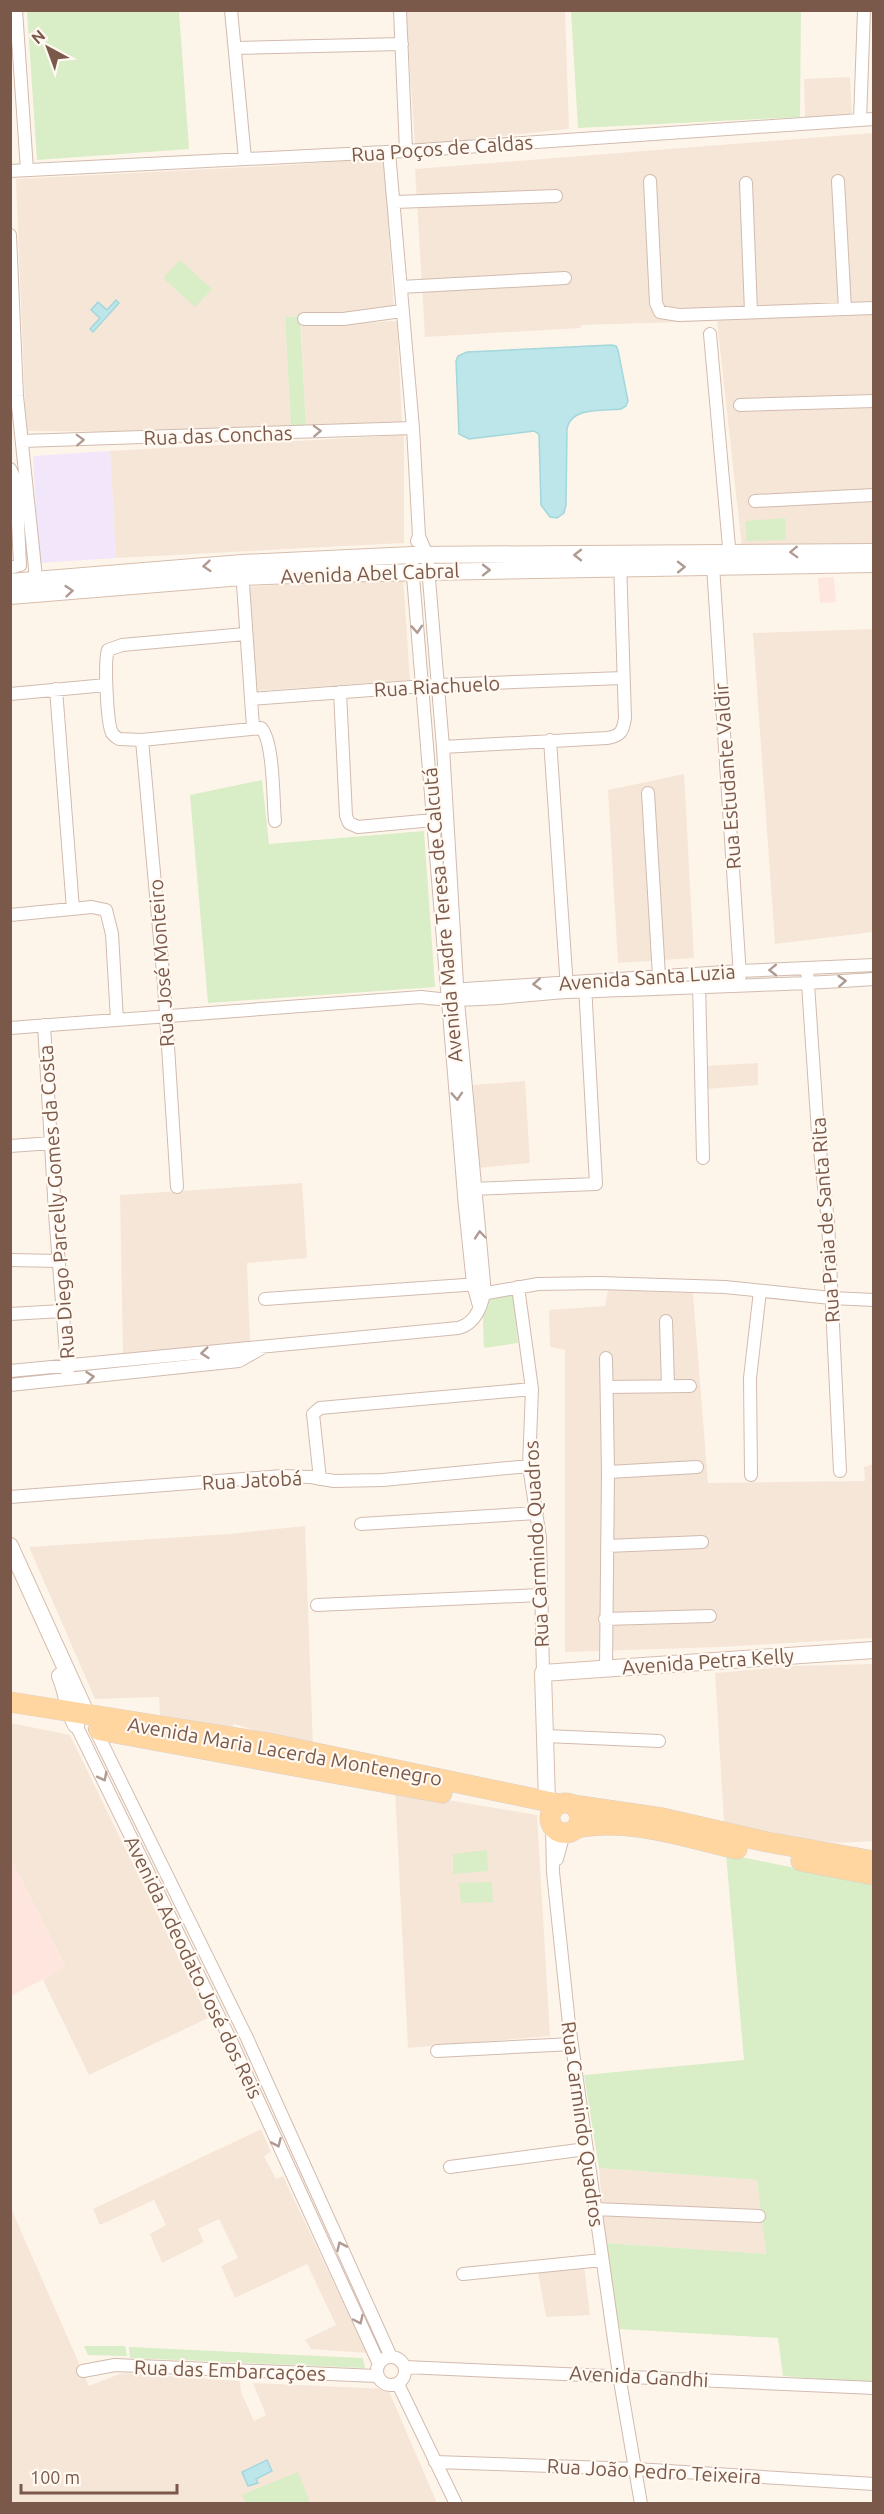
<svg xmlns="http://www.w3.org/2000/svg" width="884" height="2514" font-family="Ubuntu,sans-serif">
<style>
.residential{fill:#f6e6d8}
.commercial{fill:#fee5dd}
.education{fill:#f2e6fb}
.green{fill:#d9edc6}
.water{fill:#bce6ea;stroke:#a2d7dc;stroke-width:1.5}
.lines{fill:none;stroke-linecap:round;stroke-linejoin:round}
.street-casing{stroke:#d2bbae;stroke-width:14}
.secondary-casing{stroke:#d7bead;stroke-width:18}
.primary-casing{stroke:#dad1cc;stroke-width:21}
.street{stroke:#fff;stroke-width:12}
.secondary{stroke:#fff;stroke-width:16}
.primary{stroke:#ffd5a0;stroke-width:20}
.oneway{stroke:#b09b92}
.labels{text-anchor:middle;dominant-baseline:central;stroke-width:4.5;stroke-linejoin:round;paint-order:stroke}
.street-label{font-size:20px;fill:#7b594a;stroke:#fff9f2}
</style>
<rect width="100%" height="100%" fill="#fef5ea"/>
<path class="residential" d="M406,11H565L569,129L415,145Z
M850,77L852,117L805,119L804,79Z
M873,133V548H742L717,321L581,325V328L425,337L415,169Z
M384,158L394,309L285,317L291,428L162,432L26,431L16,179L289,165Z
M397,321L402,422L306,427L301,326Z
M404,435V543L116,558L110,451Z
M403,576L410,680L256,691L247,587Z
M873,629V932L775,944L753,633Z
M684,774L694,958L618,963L608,790Z
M758,1063V1085L707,1089L706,1066Z
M525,1081L530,1163L477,1168L473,1085Z
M302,1183L307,1258L247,1263L250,1342L123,1354L120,1195Z
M608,1290L693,1293L708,1483L865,1481L864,1467L873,1464V1638L721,1647L565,1652V1350L550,1347L549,1310L605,1306Z
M305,1526L313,1747L233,1724V1730L160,1715L159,1697L95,1699L29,1547L229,1534Z
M873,1664V1841L839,1843L805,1839L724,1822L715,1673L794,1666Z
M11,1723L70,1735L208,2018L89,2075L43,1980L65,1967L11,1859Z
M395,1791L537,1815L550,2036L408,2048Z
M261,2129L271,2152L264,2156L276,2179L283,2176L367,2353L311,2349L305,2340L336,2325L307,2264L235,2298L221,2266L238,2258L219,2219L198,2229L204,2242L162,2263L150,2234L166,2225L154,2200L100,2225L93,2209Z
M599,2168L757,2180L766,2254L605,2243Z
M10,2206L89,2386L122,2373L240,2381L241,2392L254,2421L266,2415L253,2383L388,2389L437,2503H11Z
M584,2265L590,2315L546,2317L538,2272Z"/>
<path class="commercial" d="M834,577L836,602L820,603L818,578Z
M11,1859L65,1968L11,1996H10Z"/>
<path class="education" d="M110,451L116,558L39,563L33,456Z"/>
<path class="green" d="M27,11H179L189,149L37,160Z
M571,11H801L800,117L578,128Z
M180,260L212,289L195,307L163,278Z
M300,316L306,427L291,428L285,317Z
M785,518L786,540L746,541V521Z
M262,780L269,844L424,831L435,987L208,1003L190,795Z
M513,1295L518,1343L484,1348L482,1299Z
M487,1850L488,1871L453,1874V1854Z
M726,1854L873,1884V2383L783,2376L778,2338L618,2329L605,2243L766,2254L757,2180L599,2168L584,2075L744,2060Z
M492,1882L493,1902L461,1903L459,1883Z
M84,2346H125L127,2356L88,2355Z
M129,2347L363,2358L365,2368L130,2358Z
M298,2472L310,2503H246L242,2495Z"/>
<path class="water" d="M116,300L119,303L93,332L90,329L100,318L91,310L98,302L107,310Z
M611,345L616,346L618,350L628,401L626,406L621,409C603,411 572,407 567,428L566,505L564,513L557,518L550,517L541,505L539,434L534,431L469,439L459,434L456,361L458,356L467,352Z
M267,2460L272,2471L256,2479L258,2483L248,2486L242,2472Z"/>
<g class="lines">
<defs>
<path id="street" d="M16,10L27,170
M231,10L245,159
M400,10L406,151
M235,48L402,44
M860,120L864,10
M389,152L413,428L419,536L417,541
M10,171L406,151L874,119
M650,181L656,303L660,312L679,315L874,308
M838,181L845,309
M746,183L751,312
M395,202L556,196
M10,235L17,396L37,587
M401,287L565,278
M304,319H343L402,311
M710,334L730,558
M740,405L874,401
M22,441L413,428
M10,469L16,481L20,565L10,568
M755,501L874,495
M412,564L465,1207L473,1284L479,1306
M713,566L740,976
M242,570L253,727
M245,634L122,645L108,650C104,661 107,723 112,733C114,736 116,737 119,739L142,740L261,728C274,741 273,801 275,821
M56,689L73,909
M340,692L346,816L349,823L358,827L433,820
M10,694L106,685
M252,699L438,685L623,678
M142,740L164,984L177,1187
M550,740L567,988
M443,747L607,738C621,736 623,731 625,718L620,561
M648,793L659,976
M10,915L92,907L106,910L112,934L117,1020
M807,969L818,1133L828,1222L840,1471
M699,981L703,1158
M450,990L740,971L874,965
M44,1025L55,1213L68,1379
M10,1028L421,997C470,1004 518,995 567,992C669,988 771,986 874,979
M10,1146L52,1143
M470,1189L596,1184L585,985
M10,1260L58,1261
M518,1287L532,1389L529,1466L540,1538L543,1673
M476,1295L538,1284L599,1283L725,1287L831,1298L874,1300
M265,1299L479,1284
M10,1314L62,1311
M666,1321L668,1386
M10,1371L458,1328C477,1324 485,1300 484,1283L458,1001L443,747L427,555L419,536
M10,1385L239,1361L262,1348
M607,1387L690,1386
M608,1472L697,1467
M751,1475L750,1378L760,1291
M320,1479L313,1414L320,1408L532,1389
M10,1497L282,1476L311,1477L334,1481L383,1480L529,1466
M361,1524L537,1513
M607,1546L702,1542
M317,1605L540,1595
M605,1619L710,1616
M606,1668L608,1472L606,1358
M76,1725L233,2045L379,2364
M95,1729L247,2038L391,2357
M546,1736L659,1741
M552,1826L553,1872L569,2024L619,2375L641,2504
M557,1859L564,1833
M437,2051L572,2044
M450,2167L586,2149
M595,2209L759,2216
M463,2274L602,2260
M377 2371a14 14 0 1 1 28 0a14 14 0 1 1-28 0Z
M405,2367L874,2388
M83,2371L115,2365L377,2376
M398,2384L456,2504
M435,2462L636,2469L874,2484"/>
<path id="secondary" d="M10,582L242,563L412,555L874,552
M10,596L242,577L321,574L874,564
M10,1546L87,1715
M60,1676C68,1694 66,1707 76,1725
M547,1801L543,1673L874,1650"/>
<path id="primary" d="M10,1702L268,1743L559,1804
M99,1730L442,1793
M550 1818a15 15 0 1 1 30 0a15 15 0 1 1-30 0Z
M573,1805L662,1818L767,1842L874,1861
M577,1828C628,1817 687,1838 737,1849
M801,1861L874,1875"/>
</defs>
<use href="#street" class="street-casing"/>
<use href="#secondary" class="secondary-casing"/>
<use href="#primary" class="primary-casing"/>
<use href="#street" class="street"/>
<use href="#secondary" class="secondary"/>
<use href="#primary" class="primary"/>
</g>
<defs><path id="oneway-chevron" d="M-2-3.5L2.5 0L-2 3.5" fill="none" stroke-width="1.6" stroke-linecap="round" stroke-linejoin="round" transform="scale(1.5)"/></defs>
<g class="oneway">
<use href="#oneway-chevron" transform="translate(317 431) rotate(-2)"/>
<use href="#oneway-chevron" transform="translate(80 440) rotate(-2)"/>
<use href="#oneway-chevron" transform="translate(794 552) rotate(178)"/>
<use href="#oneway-chevron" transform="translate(578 555) rotate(180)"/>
<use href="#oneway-chevron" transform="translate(207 566) rotate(175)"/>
<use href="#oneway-chevron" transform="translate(681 567) rotate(-1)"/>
<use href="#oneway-chevron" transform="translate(486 570)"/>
<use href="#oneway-chevron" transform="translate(69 591) rotate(-5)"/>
<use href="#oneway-chevron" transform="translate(417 629) rotate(86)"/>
<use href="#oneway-chevron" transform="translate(773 970) rotate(179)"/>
<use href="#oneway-chevron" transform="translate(842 981) rotate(-4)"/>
<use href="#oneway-chevron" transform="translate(537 984) rotate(176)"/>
<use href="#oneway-chevron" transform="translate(457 1096) rotate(86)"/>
<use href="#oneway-chevron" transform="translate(480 1235) rotate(-95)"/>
<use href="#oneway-chevron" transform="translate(205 1353) rotate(174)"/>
<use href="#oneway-chevron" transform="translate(90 1377) rotate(-6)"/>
<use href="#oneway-chevron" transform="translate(103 1777) rotate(63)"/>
<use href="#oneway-chevron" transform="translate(277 2143) rotate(66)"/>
<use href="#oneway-chevron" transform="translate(341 2246) rotate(-114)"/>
<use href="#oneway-chevron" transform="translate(359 2320) rotate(65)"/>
</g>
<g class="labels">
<g class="street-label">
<text transform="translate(442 148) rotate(-4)">Rua Poços de Caldas</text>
<text transform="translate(218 435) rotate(-2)">Rua das Conchas</text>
<text transform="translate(370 573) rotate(-2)">Avenida Abel Cabral</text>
<text transform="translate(437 686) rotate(-3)">Rua Riachuelo</text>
<text transform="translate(727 776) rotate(-94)">Rua Estudante Valdir</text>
<text transform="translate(442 915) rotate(-95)">Avenida Madre Teresa de Calcutá</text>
<text transform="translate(161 963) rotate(-94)">Rua José Monteiro</text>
<text transform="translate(647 977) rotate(-4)">Avenida Santa Luzia</text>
<text transform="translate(56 1202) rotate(-94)">Rua Diego Parcelly Gomes da Costa</text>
<text transform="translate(825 1220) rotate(-94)">Rua Praia de Santa Rita</text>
<text transform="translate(252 1480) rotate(-3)">Rua Jatobá</text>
<text transform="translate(536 1544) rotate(-93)">Rua Carmindo Quadros</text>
<text transform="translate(708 1661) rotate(-4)">Avenida Petra Kelly</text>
<text transform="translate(285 1751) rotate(10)">Avenida Maria Lacerda Montenegro</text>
<text transform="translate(194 1967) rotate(64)">Avenida Adeodato José dos Reis</text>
<text transform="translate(583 2124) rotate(82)">Rua Carmindo Quadros</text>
<text transform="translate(230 2370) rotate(2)">Rua das Embarcações</text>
<text transform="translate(639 2376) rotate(3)">Avenida Gandhi</text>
<text transform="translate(654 2471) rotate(3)">Rua João Pedro Teixeira</text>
</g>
</g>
<rect width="884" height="2514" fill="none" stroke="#7b594a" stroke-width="24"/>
<g transform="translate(48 48) rotate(319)" stroke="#fff9f2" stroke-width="4.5" paint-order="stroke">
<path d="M0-4.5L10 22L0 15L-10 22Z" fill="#7b594a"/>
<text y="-9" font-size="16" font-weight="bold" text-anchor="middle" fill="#7b594a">N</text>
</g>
<path d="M21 2484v9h156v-9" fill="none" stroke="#7b594a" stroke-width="3"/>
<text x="30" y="2484" font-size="18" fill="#7b594a" stroke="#fff9f2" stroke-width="4.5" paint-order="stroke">100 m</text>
</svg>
